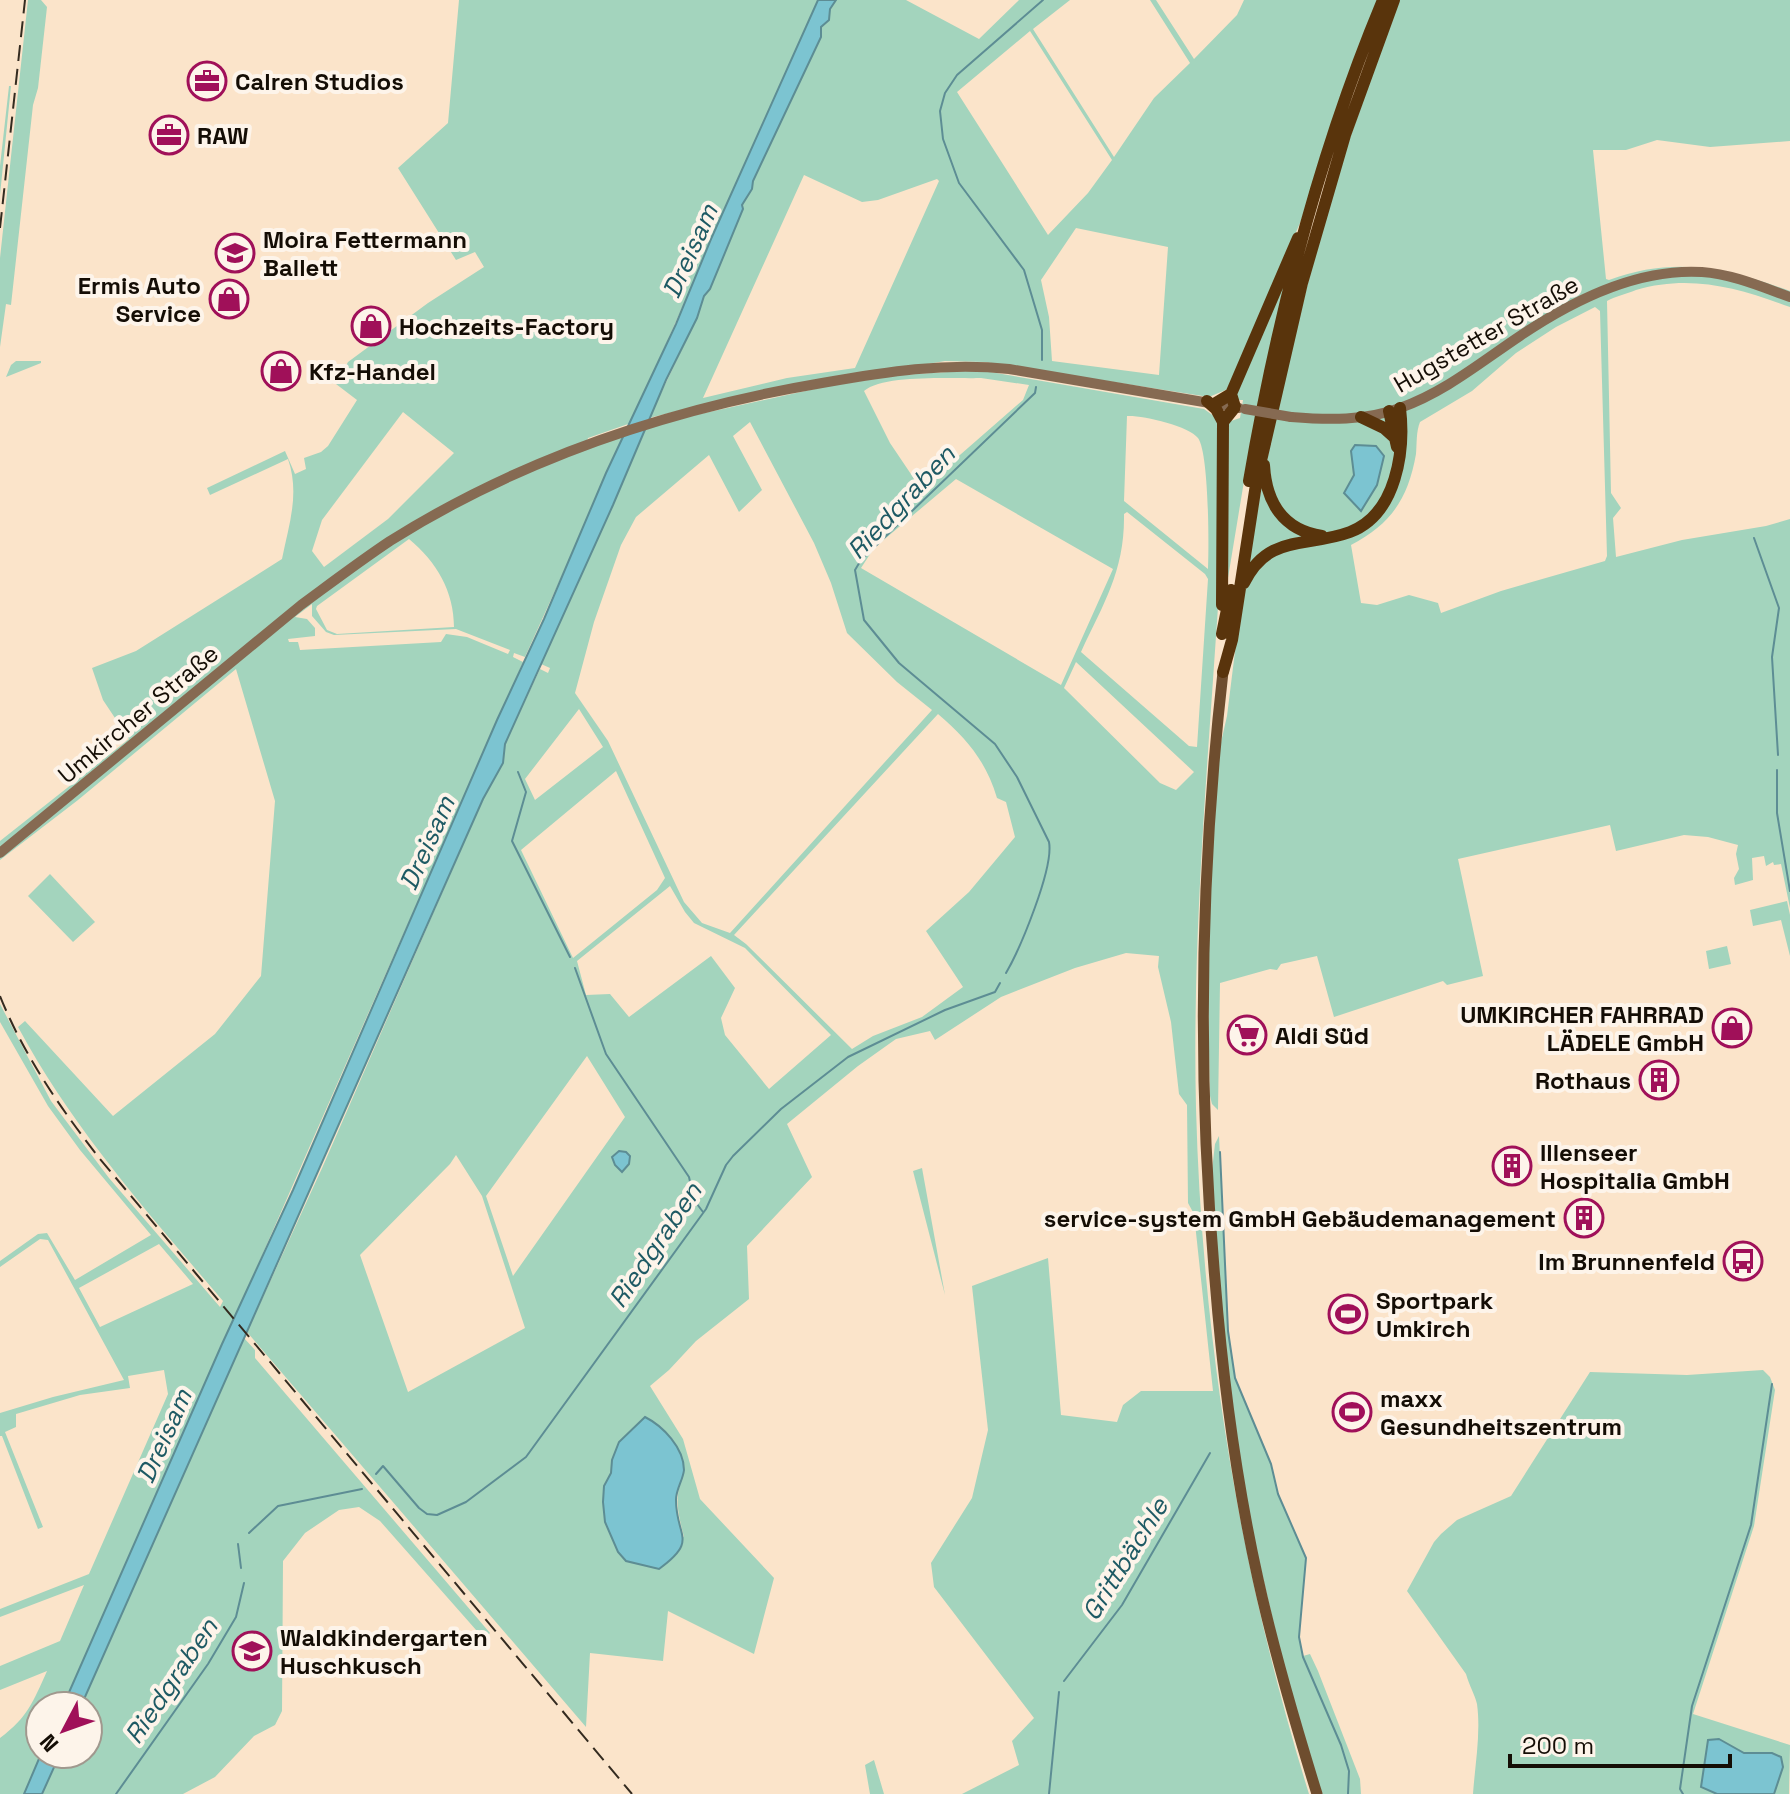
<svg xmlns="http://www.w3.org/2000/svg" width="1790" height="1794" font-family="'Space Grotesk',sans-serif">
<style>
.green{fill:#a3d4bd;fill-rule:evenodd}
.water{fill:#7cc4d1;stroke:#5d8d94;stroke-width:2}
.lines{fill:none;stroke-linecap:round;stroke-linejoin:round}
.stream{stroke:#5d8d94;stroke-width:2}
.secondary{stroke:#866a52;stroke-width:10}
.primary{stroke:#6e4d2e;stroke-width:11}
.highway{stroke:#59340c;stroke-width:12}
.rail{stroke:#342b20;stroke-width:2;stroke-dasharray:16 8;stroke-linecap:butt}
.secondary-bridge{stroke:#866a52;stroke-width:10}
.labels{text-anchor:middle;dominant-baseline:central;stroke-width:8;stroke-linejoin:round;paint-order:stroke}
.poi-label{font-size:24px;font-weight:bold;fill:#140d05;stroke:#fdf4ea;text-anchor:start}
.street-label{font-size:24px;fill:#140d05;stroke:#fdf4ea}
.water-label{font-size:26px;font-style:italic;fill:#1e5a64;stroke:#fdf4ea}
</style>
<rect width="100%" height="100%" fill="#fbe4ca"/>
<path class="green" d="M28,0H41L47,7L38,88L33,105L11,305L6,304L0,347V258Z
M459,0H818L631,423L588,438L585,447L626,434L525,657L514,653L513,657L523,662C507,698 493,736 476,773C335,1082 203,1396 63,1706H40L41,1754L24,1794H0V1738C28,1717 33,1702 47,1671L0,1690V1666L60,1641L84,1585L0,1617V1609L89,1574L168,1394L164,1370L128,1376L130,1388L80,1395L16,1414V1427L5,1432L43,1527L38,1529L2,1436H0V1413L53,1397L124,1380L48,1240L40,1239L0,1267V1261L38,1234L47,1233L75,1280L151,1235L80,1150L48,1106L0,1022V1004L51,1101L109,1178L220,1307L223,1301C149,1214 73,1129 18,1027L25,1021L113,1116L215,1034L261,976L275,801L236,669L78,800L0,860V841L129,739L103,700L92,668L136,651L282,559C289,524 300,494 288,459L210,495L207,488L285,451L295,474L306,469L304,458L321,452L328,446L357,400L336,384L348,362L428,303L484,267L475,252L456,260L398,168L448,123ZM403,412L454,453L388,519L324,567L312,551L322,520ZM409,539C437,562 454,592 454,627L337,634L327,630L316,609L317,606ZM312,604V616L326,632L334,635L456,629L510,650L508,654L467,637L446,634L441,642L300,650L298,642H289L288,639L315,636V628L307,619L295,617ZM159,1244L193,1284L100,1327L79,1288Z
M836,0H906L979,39L1019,0H1070L1033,29L1114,157L1154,98L1190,63L1150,0H1156L1194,59L1237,15L1244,0H1379L1300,223L1228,389L1209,397L985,362L945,361L738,396L649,418L697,318L704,296L710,289L743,209L741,205L752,189L753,181L821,37V27L829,20L830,9ZM1030,31L1112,160L1088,193L1048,235L957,92ZM804,175L862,202L878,200L937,179L939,181L855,368L787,378L703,398ZM1076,228L1168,247L1159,375L1052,361L1049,317L1041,280Z
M1399,0H1790V141L1710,147L1657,140L1626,150H1593L1606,279L1609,280C1675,256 1726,268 1790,291V307C1738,288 1691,274 1636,290C1626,294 1616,296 1607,301L1611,493L1621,508L1613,518L1616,557L1682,540L1766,526L1790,519V908L1781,864L1774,865L1773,862L1766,866L1764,856L1752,858L1753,880L1735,885L1734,878L1739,869L1736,854L1738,845L1708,837L1684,835L1616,851L1610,825L1458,859L1483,976L1447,985L1443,981L1334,1017L1317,956L1281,964L1277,970L1270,969L1220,983L1218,1110L1212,1104L1210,1096L1207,960L1217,760L1227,716L1245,571L1278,405L1329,197ZM1595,307L1600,311L1607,556L1605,561L1501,591L1441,613L1438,603L1409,595L1377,605L1361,603L1351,545C1391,524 1408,499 1416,454C1417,443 1416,432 1420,422L1472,391L1516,353L1556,327Z
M9,86H11L0,195V166Z
M1294,252L1247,463L1226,590L1228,422L1240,418L1243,400H1238L1236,394Z
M16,361H41V363L6,377L11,365Z
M979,370L1204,409L1218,419C1218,481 1222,545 1218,607C1207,773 1192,941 1196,1108C1202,1340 1240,1572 1309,1794H962L1019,1765L1012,1741L1034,1718L934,1587L931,1563L972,1498L988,1430L972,1286L1048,1258L1061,1415L1117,1422L1123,1405L1141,1391H1213L1194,1214L1188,1203L1187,1105L1179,1094L1171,1022L1158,967L1159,956L1126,953L1075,968L1001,997L935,1040L930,1031L896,1039L858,1066L787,1124L812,1177L747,1246L749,1299L696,1341L669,1370L650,1386L683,1439L700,1499L774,1578L754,1654L668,1611L663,1661L590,1653L586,1727L247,1332L323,1166L483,799L503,763L505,744L540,669L548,673L550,668L541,664L645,428L668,421L828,386L900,375ZM981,378L1029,385L1023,400L921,489L890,443L864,391C884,374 954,379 981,378ZM1127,416C1142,415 1189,426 1198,438C1209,453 1209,546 1208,569L1124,501ZM750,422L814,543L831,583L847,633L897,682L932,710L730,933L702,923L684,902L608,741L575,693L594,622L621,545L636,517L709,455L739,512L762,490L733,436ZM956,479L1113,569L1061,685L861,568L874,548ZM1127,512L1205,574L1208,579L1197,747L1189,746L1081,652C1104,603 1125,570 1124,514ZM1076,662L1194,772L1176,790L1160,783L1064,688ZM579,709L603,747L535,800L525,779ZM938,714C967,739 986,761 997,798L1006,802L1015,837L969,892L926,931L963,987L922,1017L873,1036L852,1049L746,944L734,935ZM616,771L665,878L657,890L573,958L521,850ZM670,886L685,912L694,923L745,948L831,1035L769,1089L725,1035L721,1018L735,988L711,956L629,1017L610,994L586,995L577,961ZM587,1056L625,1117L513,1276L486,1196ZM456,1155L482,1196L525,1328L408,1392L360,1255L450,1164ZM684,1471C674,1499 677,1509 684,1537L604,1486L611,1473Z
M50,874L95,922L73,942L28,896Z
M1787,901L1790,915V956L1781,920L1753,926L1750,910Z
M1727,946L1731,964L1709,969L1706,951Z
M1219,1136L1228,1330L1235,1378L1271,1464L1278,1494L1306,1558L1299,1637L1303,1656L1310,1654L1318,1671L1360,1779L1361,1794H1321L1287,1681L1247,1509L1222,1331L1212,1170L1215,1144Z
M922,1168L945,1295L913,1171Z
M244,1338L255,1350V1358L490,1633L484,1639L380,1521L359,1507L339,1510L305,1533L283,1561L282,1711L275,1725L254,1736L215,1777L183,1794H42L60,1754H88V1706H81Z
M1763,1370L1770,1377L1775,1390L1754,1526L1693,1714L1790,1745L1789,1794H1774L1783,1767L1772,1753H1744L1719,1739L1708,1740L1701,1787L1717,1794H1473C1475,1765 1481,1733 1477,1704C1475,1695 1469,1685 1466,1674L1407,1591L1434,1542L1441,1534L1457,1520L1511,1496L1590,1372L1687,1375Z
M874,1760L884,1794H870L865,1765Z"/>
<path class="water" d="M818,0H836L830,9L829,20L821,27V37L753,181L752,189L742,205L743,209L710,289L704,296L697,318L666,380L613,505L505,744L503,763L483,799L81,1706H63L222,1344L293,1190L497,720L544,619L606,473L676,324L711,239Z
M1355,445L1376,446L1384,456L1377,485L1361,511L1344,493L1354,475L1351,451Z
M619,1151L626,1152L630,1156L629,1164L622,1172L615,1165L612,1157Z
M645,1417C663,1426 684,1448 684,1470C683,1480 676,1489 676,1500C676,1537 699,1540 659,1569L626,1561L618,1552L605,1522L603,1502L604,1486L611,1473L612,1460L619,1442Z
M1719,1739L1744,1753H1772L1781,1757L1783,1767L1774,1794H1717L1701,1787L1708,1740Z
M41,1754H60L42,1794H24Z"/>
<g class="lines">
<path class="stream" d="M1042,360V330L1024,270L959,183L943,139L940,111L945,93L957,75L1043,0
M1754,538L1779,608L1772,657L1778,755
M1777,770V813L1790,891
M518,772L526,792L512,841L570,957
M575,968L606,1054L689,1177L694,1200L703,1212
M1006,973C1020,949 1054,868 1049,842L1017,777L995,744L899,663L864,620L855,570L861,560L1035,393L1036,387
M1220,1152L1228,1331L1235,1378L1271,1464L1278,1494L1306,1558L1299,1637L1303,1657L1341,1745L1349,1771L1348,1794
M376,1474L383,1466L419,1508L427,1514L437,1515L466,1502L526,1457L706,1209L726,1165L733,1156L781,1109L848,1057L945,1010L995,992L1000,983
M249,1533L278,1506L362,1489
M238,1544L241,1568
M1064,1681L1122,1605L1210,1453
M116,1794L208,1664L236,1617L244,1583
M1049,1794L1059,1692
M1683,1794L1680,1789L1692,1706L1751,1525L1772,1384"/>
<path class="secondary" d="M1291,417C1328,420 1365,421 1400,408C1445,392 1481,362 1520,336C1573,300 1637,268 1702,272C1732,274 1762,287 1790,297
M0,853L301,605C331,583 360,561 390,541C522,458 669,409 822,383C885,372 945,362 1009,369L1239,408"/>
<path class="primary" d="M1223,672C1200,874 1197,1078 1215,1280C1223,1381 1236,1480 1258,1579C1274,1652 1295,1723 1317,1794"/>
<path class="highway" d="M1207,401L1216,409L1223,422L1222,605
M1216,403L1231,394L1298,238
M1389,411L1397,447
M1361,417L1384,428L1394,437
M1223,422L1235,407L1231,394
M1264,465C1266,502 1283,530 1322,536
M1249,481C1277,318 1319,153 1383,0
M1244,583C1268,533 1307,548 1350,532C1397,514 1405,450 1400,408
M1222,634L1231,590
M1223,672L1232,640L1257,478L1302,283L1345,135L1394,0"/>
<path class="rail" d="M0,228L25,0
M0,996C24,1056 61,1109 100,1159L632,1794"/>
<path class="secondary-bridge" d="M1245,409L1291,417"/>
</g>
<defs>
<symbol id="office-ring" viewBox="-11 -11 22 22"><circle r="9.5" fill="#fdf4ea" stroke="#a01059" stroke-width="1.5"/><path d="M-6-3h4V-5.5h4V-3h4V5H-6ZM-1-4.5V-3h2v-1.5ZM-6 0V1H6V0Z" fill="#a01059"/></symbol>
<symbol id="school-ring" viewBox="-11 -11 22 22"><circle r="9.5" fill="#fdf4ea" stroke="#a01059" stroke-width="1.5"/><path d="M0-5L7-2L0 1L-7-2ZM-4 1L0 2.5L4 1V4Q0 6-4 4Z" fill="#a01059"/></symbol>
<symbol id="shop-ring" viewBox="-11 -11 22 22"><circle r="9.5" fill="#fdf4ea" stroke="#a01059" stroke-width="1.5"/><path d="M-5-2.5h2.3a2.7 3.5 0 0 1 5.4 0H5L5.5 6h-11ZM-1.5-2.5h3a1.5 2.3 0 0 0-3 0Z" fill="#a01059"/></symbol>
<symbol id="supermarket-ring" viewBox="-11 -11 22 22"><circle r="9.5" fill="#fdf4ea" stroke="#a01059" stroke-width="1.5"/><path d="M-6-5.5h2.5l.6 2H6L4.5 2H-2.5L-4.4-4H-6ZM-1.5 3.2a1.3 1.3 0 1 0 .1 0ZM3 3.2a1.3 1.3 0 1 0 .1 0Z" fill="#a01059"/></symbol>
<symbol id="building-ring" viewBox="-11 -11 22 22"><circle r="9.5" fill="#fdf4ea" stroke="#a01059" stroke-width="1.5"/><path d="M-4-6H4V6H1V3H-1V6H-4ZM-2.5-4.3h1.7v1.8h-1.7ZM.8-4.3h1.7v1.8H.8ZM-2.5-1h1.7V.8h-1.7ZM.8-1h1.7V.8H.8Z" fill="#a01059"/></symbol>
<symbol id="bus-ring" viewBox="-11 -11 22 22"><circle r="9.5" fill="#fdf4ea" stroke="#a01059" stroke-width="1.5"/><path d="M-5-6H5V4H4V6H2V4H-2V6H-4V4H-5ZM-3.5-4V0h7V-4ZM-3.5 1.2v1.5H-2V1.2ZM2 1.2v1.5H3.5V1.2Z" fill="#a01059"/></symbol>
<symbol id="stadium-ring" viewBox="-11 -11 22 22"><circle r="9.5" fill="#fdf4ea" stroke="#a01059" stroke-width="1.5"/><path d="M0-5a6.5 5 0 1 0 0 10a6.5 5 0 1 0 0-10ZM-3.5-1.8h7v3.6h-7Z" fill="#a01059"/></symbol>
</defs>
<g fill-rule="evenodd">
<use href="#office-ring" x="185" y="59" width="44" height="44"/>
<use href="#office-ring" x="147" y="113" width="44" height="44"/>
<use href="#school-ring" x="213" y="231" width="44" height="44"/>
<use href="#shop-ring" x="207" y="277" width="44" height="44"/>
<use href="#shop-ring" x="349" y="304" width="44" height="44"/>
<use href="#shop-ring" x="259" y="349" width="44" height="44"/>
<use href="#shop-ring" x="1710" y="1006" width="44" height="44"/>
<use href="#supermarket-ring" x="1225" y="1013" width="44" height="44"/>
<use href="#building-ring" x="1637" y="1058" width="44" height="44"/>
<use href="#building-ring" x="1490" y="1144" width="44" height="44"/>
<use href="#building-ring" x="1562" y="1196" width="44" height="44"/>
<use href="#bus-ring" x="1721" y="1239" width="44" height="44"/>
<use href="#stadium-ring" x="1326" y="1292" width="44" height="44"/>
<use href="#stadium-ring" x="1330" y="1390" width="44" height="44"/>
<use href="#school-ring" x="230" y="1629" width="44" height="44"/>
</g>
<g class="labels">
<g class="poi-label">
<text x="235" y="81">Calren Studios</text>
<text x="197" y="135">RAW</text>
<text x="263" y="239">Moira Fettermann<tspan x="263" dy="28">Ballett</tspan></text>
<text x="201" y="285" text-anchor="end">Ermis Auto<tspan x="201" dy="28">Service</tspan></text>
<text x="399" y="326">Hochzeits-Factory</text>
<text x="309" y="371">Kfz-Handel</text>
<text x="1704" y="1014" text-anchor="end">UMKIRCHER FAHRRAD<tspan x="1704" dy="28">LÄDELE GmbH</tspan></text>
<text x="1275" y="1035">Aldi Süd</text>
<text x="1631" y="1080" text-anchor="end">Rothaus</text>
<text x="1540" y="1152">Illenseer<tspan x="1540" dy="28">Hospitalia GmbH</tspan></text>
<text x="1556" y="1218" text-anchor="end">service-system GmbH Gebäudemanagement</text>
<text x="1715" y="1261" text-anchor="end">Im Brunnenfeld</text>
<text x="1376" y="1300">Sportpark<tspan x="1376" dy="28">Umkirch</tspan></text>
<text x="1380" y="1398">maxx<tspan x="1380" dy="28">Gesundheitszentrum</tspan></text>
<text x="280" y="1637">Waldkindergarten<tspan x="280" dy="28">Huschkusch</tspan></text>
</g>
<g class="street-label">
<text transform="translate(1486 334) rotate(-30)">Hugstetter Straße</text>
<text transform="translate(138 714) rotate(-40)">Umkircher Straße</text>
</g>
<g class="water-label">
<text transform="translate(690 251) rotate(-66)">Dreisam</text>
<text transform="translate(901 502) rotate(-47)">Riedgraben</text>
<text transform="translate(427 843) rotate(-66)">Dreisam</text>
<text transform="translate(655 1245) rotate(-56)">Riedgraben</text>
<text transform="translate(164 1436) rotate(-66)">Dreisam</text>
<text transform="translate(1125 1559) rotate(-58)">Grittbächle</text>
<text transform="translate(171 1681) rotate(-56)">Riedgraben</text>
</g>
</g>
<g transform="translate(64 1730) rotate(229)"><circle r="38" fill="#fdf4ea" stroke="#a0988e" stroke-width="2"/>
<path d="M0-6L14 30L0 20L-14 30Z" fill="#a01059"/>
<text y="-12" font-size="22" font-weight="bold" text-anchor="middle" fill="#140d05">N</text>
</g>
<path d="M1510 1754v12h220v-12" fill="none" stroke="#140d05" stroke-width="4"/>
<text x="1522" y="1754" font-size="24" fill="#140d05" stroke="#fdf4ea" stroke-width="6" paint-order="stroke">200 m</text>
</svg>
